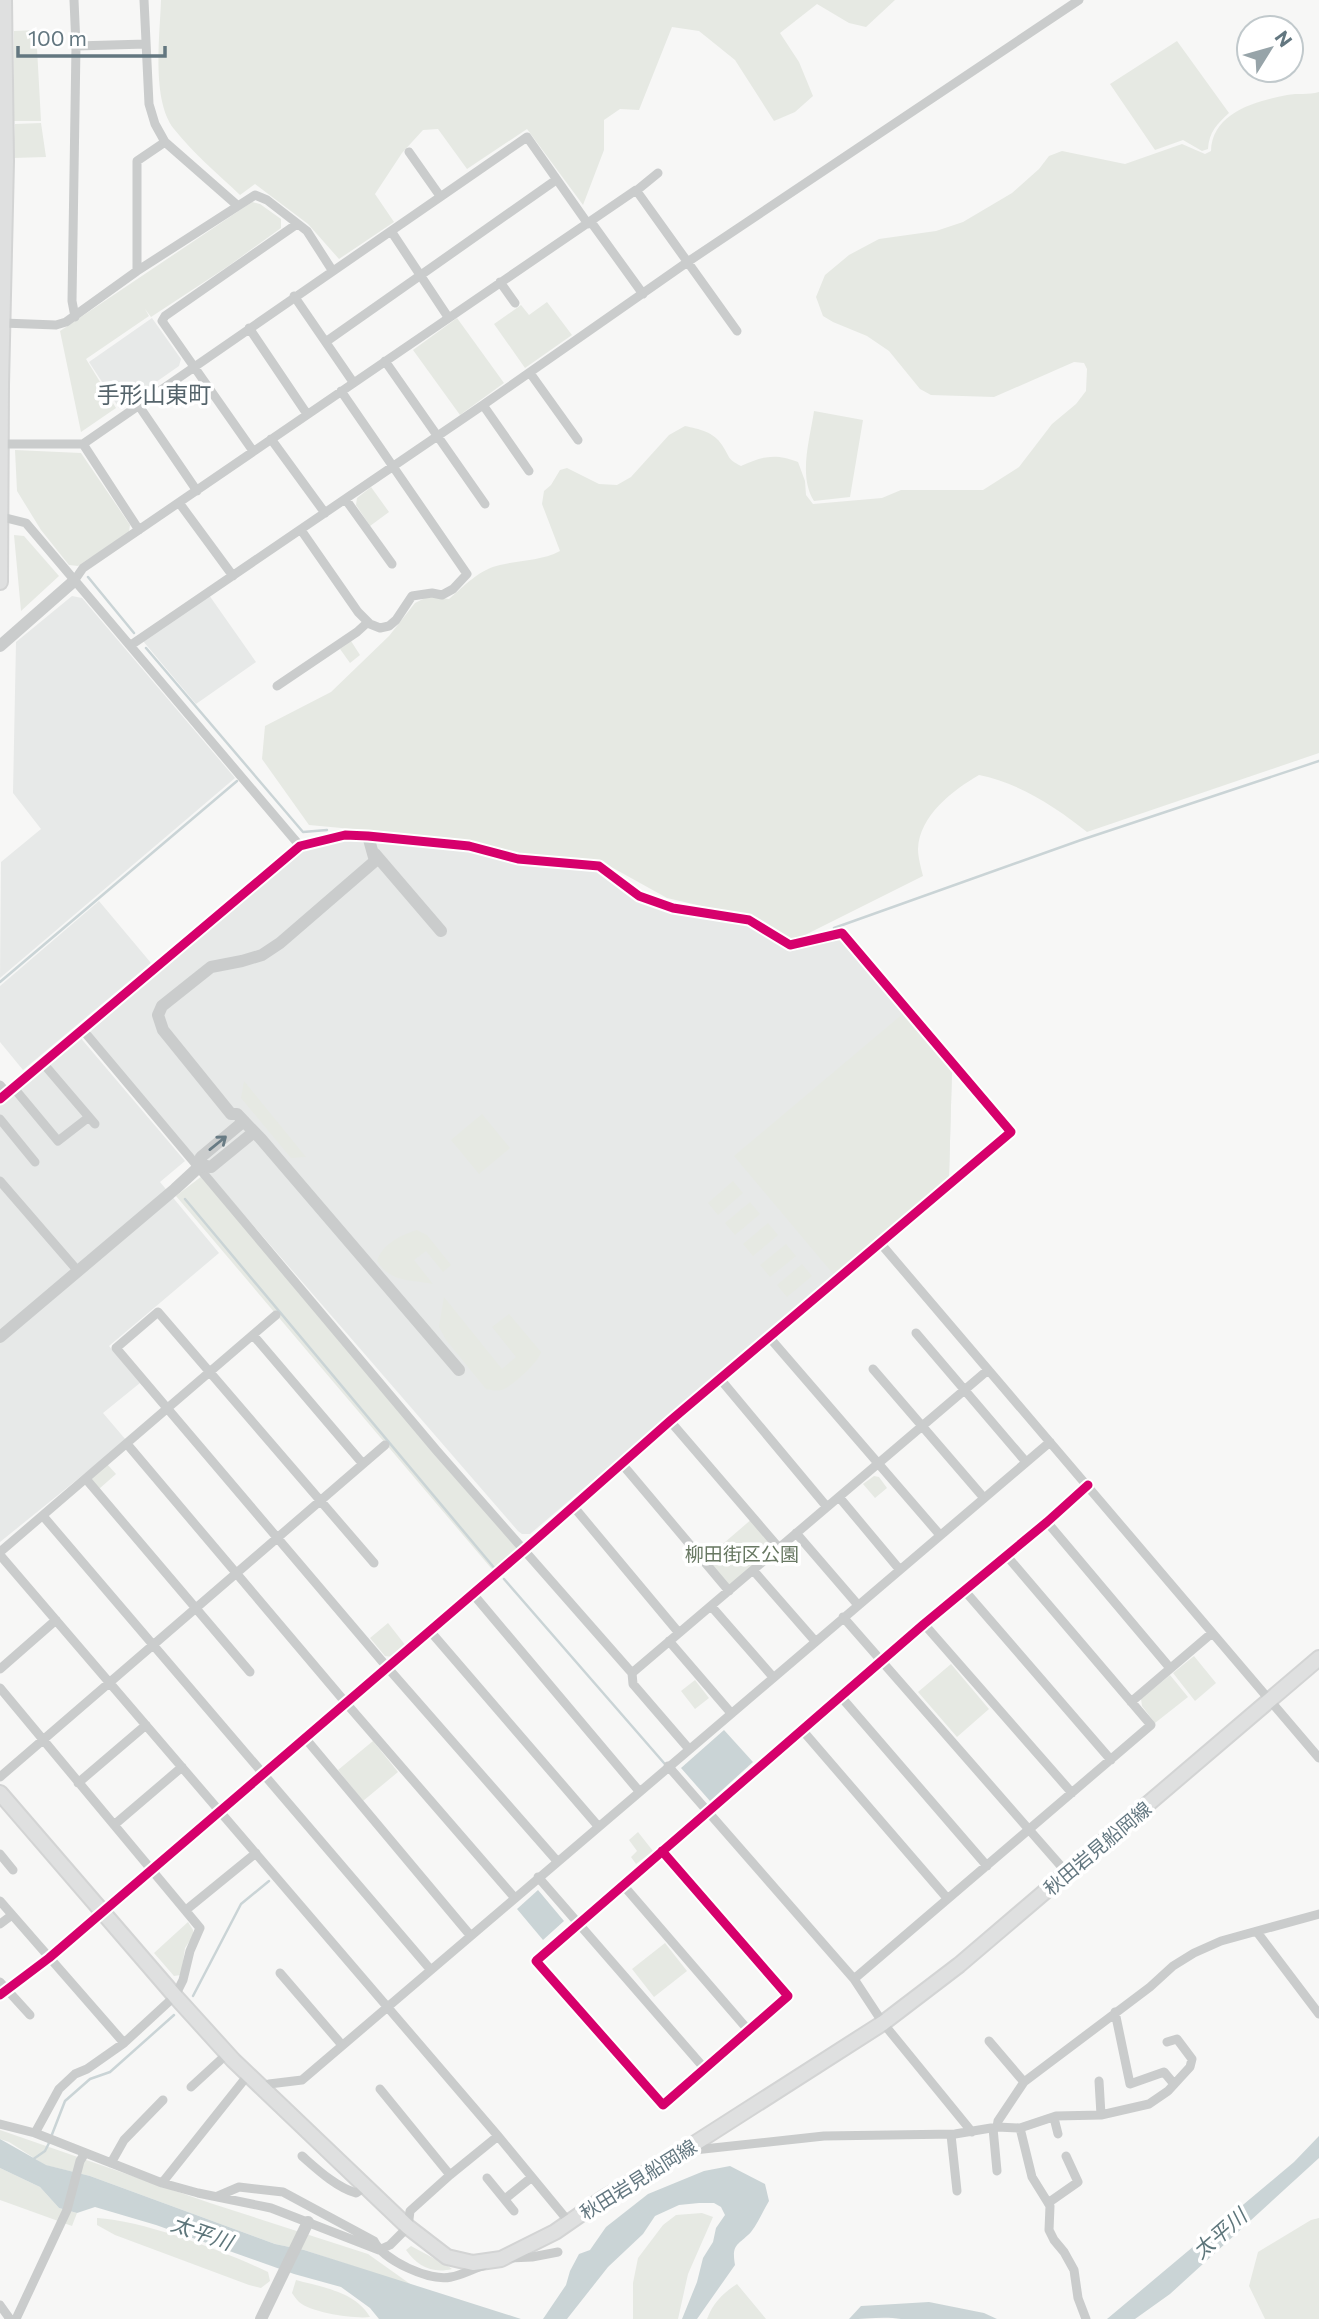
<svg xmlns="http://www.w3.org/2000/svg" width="1319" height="2319" font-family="Commissioner,'Noto Sans JP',sans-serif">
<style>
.built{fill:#e7e9e8}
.green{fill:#e6e9e3}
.water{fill:#cad4d6}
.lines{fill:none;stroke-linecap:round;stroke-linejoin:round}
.stream{stroke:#cad4d6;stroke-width:2.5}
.primary-casing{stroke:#d3d4d4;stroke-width:18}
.minor{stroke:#cacccc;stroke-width:9}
.tertiary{stroke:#cacccc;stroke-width:12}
.primary{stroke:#dfe0e0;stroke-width:14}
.cycleway-casing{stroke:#fff;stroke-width:13}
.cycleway{stroke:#d6006c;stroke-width:9}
.oneway{stroke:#687b84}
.labels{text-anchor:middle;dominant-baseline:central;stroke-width:7;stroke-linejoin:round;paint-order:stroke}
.park-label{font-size:19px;fill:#687862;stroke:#fff}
.street-label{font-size:19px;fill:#637780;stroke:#fff}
.water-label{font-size:21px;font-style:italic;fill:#5e767b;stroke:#fff}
.quarter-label{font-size:23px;fill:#55646b;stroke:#fff}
</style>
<rect width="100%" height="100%" fill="#f7f7f6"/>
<path class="built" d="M152,318L181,359L179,366L119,408L89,362Z
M209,595L256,662L196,704L143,641Z
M72,596L82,598L235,778L0,978L1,862L41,829L13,793L16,642Z
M400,839L481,844L599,866L631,889L664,905L749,920L790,945L842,933L952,1070L949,1177L530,1534H522L518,1531L90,1037L91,1031L124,1000L302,850L342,841Z
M99,901L151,963L23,1070L0,1042V986Z
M79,1036L185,1161L160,1182L219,1253L109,1346L140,1383L103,1413L126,1440L0,1542V1102Z"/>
<path class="green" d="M161,0H895L866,27L849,23L817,4L780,33L799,62L813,96L795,112L774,121L735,60L699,31L672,27L639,110L620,109L604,120V150L583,205L527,129L467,169L438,129L423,130L402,153L375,194L394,222L339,259L308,224L255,184L240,195C218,174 193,153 174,129C151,100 160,35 161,0Z
M36,30L41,121H14V31Z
M1177,41L1229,113C1217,124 1209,132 1208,149L1202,151L1183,140L1155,150L1110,84Z
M1319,92V753L1087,832C1056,807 1019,783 979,775C953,790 919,816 918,849C918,857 921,868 923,876L793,941L736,914L667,898L604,863L527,854L481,844L406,834L309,825L262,759L265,726L331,692L389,636L415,603L429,596L449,599C464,586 480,569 500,565C520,560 541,561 560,551L542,504L544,491L551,485L560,470L567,468L599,484L617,485L631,477L669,435L685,426C699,429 714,432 722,445C730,457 727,459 741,466C763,456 775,453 798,462L805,481L806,495L813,504L882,498L901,490H983L1019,467L1052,424L1076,404L1086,391L1087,369L1084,363L1074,362L994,397L931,395L920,389L889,351L867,336L833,322L823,316L816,297L825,275L849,255L879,239L936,231L963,222L1012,193L1039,169L1049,156L1062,151L1125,164L1182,144L1205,154L1211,151C1212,113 1255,101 1287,95C1298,93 1308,95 1319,92Z
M41,123L46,157L13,158L15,124Z
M252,202L260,204L281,219V228L227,267L151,317L145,309L149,316L86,359L116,408L81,432L60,331Z
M547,302L572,335L525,368L494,324L521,305L529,315Z
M457,318L504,383L460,415L413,350Z
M814,411L863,420L850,497L814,501C798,476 810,439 814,411Z
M15,450L81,453L130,525L129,532L78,566L69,565L41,530L17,491Z
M371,487L389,512L370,526L356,505L357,498Z
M14,535L24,536L59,576L21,611Z
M351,641L360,655L350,663L340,649Z
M905,1012L952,1070L949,1177L834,1275L734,1156Z
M244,1081L306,1157L291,1158L241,1098Z
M482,1114L510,1148L479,1174L451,1140Z
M202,1176L524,1550L496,1574L176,1196Z
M733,1181L743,1193L718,1215L708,1203Z
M750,1202L760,1214L735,1235L725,1223Z
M768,1223L778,1235L753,1256L743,1244Z
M417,1230L427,1235L451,1265L443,1272L426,1251L414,1260L433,1284C410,1279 391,1283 377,1261C382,1244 401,1235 417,1230Z
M786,1244L796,1256L770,1277L760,1265Z
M802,1264L812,1276L787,1297L777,1285Z
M444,1297L502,1369L516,1357L492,1327L509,1314L541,1352C538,1363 514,1384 504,1389C498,1392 492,1390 486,1389L446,1340L439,1327Z
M107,1464L116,1474L99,1489L90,1479Z
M874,1476L879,1477L887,1488L875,1498L863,1484Z
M753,1518L779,1548L729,1591L703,1561Z
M388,1623L406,1646L393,1657L385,1656L370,1638Z
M1194,1656L1216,1683L1195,1701L1173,1673Z
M951,1664L989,1709L957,1737L918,1692Z
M1170,1675L1188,1697L1155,1723L1142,1706L1141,1699Z
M695,1680L709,1698L695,1709L681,1691Z
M373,1741L398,1772L363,1801L338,1770Z
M638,1832L653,1851L636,1864L631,1857L637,1851L629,1840Z
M188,1922L193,1930V1936L185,1948L181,1975L174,1976L154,1953Z
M665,1943L687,1971L654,1997L632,1969Z
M0,2130L210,2203L368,2254L413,2286L304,2250L275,2244L90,2176L45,2165L9,2142L0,2139Z
M0,2168L40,2187L59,2208L77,2213L72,2226L0,2200Z
M702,2213L713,2217L688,2274L678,2319H633V2283L638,2258L663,2225L676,2215Z
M97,2218C145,2221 224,2251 268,2272L270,2281L261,2288L249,2285L115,2235L97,2225Z
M1319,2218V2319H1265L1249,2286L1258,2252L1311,2220Z
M411,2246L448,2266L452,2269C432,2274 417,2266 406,2250Z
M296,2280C322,2287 356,2292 370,2317C354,2319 312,2313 299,2302C296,2299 294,2296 292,2293Z
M737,2284L766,2319H707C713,2303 723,2293 737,2284Z"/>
<path class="water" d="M724,1730L753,1762L710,1801L681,1768Z
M538,1890L564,1921L543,1940L517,1909Z
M1319,2136V2158L1170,2294L1135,2319H1107L1294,2162Z
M0,2139L46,2165L90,2176L275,2244L304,2250L521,2319H379L370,2308L341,2287L294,2274L156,2225L95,2207L77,2213L59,2208L40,2187L0,2168Z
M730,2166L765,2184L769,2201C763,2211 758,2223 751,2232C739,2245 731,2243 735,2265L697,2319H682L697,2282L703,2258L713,2242L716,2228L725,2215L721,2207L714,2203H699L679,2205L655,2216L643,2234L608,2267L567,2319H543L566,2285L570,2271L579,2254L590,2250L606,2227L648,2194L704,2171Z
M929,2302L984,2313L997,2319H901C884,2316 867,2319 849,2319L861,2306Z"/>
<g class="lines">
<path class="stream" d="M88,577L134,633
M146,648L303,832L327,830
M834,928L1081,840L1319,761
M0,982L237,781
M185,1199L496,1570
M504,1579L664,1763
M193,1996L241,1904L269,1881
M51,2137L65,2101L90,2079L110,2072L174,2015
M32,2160L45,2151L49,2143"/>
<defs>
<path id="primary" d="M0,582L1,385L6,161L4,0
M0,1793L175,1996L233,2060L408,2227L447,2257L473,2263L501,2259L555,2232L604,2198L683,2151L883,2023L959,1965L1319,1658"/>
</defs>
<use href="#primary" class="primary-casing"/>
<path class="minor" d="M74,0L76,46L72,301L75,317
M144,0L149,104L155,124L165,142L238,206
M76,46L146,44
M409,152L440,196
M636,191L658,173
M591,222L643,294
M391,231L448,317
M137,271V161L165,142
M500,282L515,303
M294,296L353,382
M3,323L56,325L66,322L137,271L255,195L267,200L307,231L332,270
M249,328L307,414
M327,341L556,180
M385,361L485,504
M530,373L578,440
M483,405L529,471
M139,406L197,491
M271,439L325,513
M0,444H83L527,137L588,224
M83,444L139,530
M253,451L162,321L165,316L297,224
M346,500L392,564
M180,504L233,576
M2,517L26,523L300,846
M301,530L358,612L370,624L380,628L389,626L396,620L412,596L432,593L442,595L453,589L467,574L341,391
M74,581L83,568L636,190L737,331
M131,645L483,405L689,261L1079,0
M277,686L357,632L368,622
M82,1029L437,1451L632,1673L988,1370
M42,1062L95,1124
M0,1085L7,1093
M13,1087L58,1141L89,1117
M0,1099L300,846L345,835L368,836L469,846L518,859L599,866L639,896L673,908L749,920L790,945L842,933L1011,1132L670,1421L524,1550L49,1958L0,1995
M0,1119L35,1162
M0,1181L77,1270
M881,1244L1319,1758
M916,1333L1026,1462
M253,1335L363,1464
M769,1337L940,1535
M873,1369L984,1498
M721,1380L827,1507
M670,1421L779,1548
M127,1444L346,1703L514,1897
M622,1464L729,1591
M86,1479L250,1672
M839,1497L900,1570
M573,1506L679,1633
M43,1516L430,1969
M1047,1522L1170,1668
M796,1533L858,1605
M0,1552L276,1315
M0,1555L498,2136L569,2222
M374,1563L158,1312L116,1348L387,1667L557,1861
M753,1570L815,1641
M964,1590L1111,1760
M473,1594L639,1791
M711,1606L773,1677
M843,1617L1067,1873
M924,1624L1072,1793
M430,1631L598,1826
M669,1641L731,1713
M0,1669L56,1620
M632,1673L633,1684L689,1749
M0,1688L200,1928L190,1951L183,1980L175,1996L124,2043L87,2069L75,2074L59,2089L35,2133
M842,1698L987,1866
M1131,1702L1212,1633
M803,1731L947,1898
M305,1738L470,1935
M668,1766L854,1979L883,2023L972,2132
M0,1777L385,1445
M78,1783L146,1725
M114,1825L182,1767
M662,1851L788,1996L663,2105L536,1961L924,1624L1047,1522L1088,1485
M0,1854L13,1870
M538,1877L705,2069
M623,1885L749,2031
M0,1901L124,2043
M186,1910L256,1853
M0,1924L12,1915
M1257,1932L1319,2014
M280,1973L342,2045
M854,1979L1151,1725L1006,1555
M0,1982L30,2015
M1115,2012L1130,2084L1164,2072L1174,2084
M989,2041L1024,2082
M1099,2081L1101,2115
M191,2087L227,2054
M380,2089L450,2175
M264,2090L269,2084L302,2080L1050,1442
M1054,2118L1058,2134
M0,2124L35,2133L162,2183L198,2193L271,2208L379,2250L390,2245L408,2227L410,2211L450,2175L498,2136
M997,2127L998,2121L1024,2082L1150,1987L1173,1966L1194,1953L1221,1941L1319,1914
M993,2128L997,2171
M1020,2128L1032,2177L1050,2206L1049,2230L1054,2240L1064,2252L1074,2270L1078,2298L1086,2319
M951,2135L957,2191
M685,2151L824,2136L955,2134L997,2127L1020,2128L1056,2116L1101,2115L1149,2104L1168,2091L1190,2067L1192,2059L1177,2039L1167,2042
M302,2156C318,2170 336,2187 356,2193L366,2186
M111,2163L124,2140L163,2100
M487,2178L514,2211
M162,2183L248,2075
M218,2196L239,2187L283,2192L374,2241C383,2260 430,2282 451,2277C462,2275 472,2269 483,2266
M505,2199L532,2177
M1048,2203L1078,2182L1066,2156
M509,2258L532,2257L558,2252
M0,2305L10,2319
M16,2319L67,2210L80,2161L85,2153"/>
<path class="tertiary" d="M0,646L74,581
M368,836L375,861L280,943L262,955L242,961L211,967L162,1006L158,1015L163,1030L231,1114H237L261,1139L459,1370
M375,854L441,931
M201,1165L211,1167L254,1132
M0,1337L175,1189L201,1165V1157L244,1121
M261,2319L308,2222"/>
<use href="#primary" class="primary"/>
<defs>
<path id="cycleway" d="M0,1099L300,846L345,835L368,836L469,846L518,859L599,866L639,896L673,908L749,920L790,945L842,933L1011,1132L670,1421L524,1550L49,1958L0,1995
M662,1851L788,1996L663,2105L536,1961L924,1624L1047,1522L1088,1485"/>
</defs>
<use href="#cycleway" class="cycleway-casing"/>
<use href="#cycleway" class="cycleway"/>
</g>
<defs><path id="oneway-shaft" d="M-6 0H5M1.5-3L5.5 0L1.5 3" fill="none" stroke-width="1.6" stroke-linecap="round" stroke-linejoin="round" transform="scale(1.75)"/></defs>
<use class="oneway" href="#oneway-shaft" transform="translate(218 1143) rotate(-39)"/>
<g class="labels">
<g class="park-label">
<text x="742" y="1553">柳田街区公園</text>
</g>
<g class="street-label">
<text transform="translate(1097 1848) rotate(-40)">秋田岩見船岡線</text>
<text transform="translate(638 2179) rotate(-32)">秋田岩見船岡線</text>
</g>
<g class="water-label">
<text transform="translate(202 2232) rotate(19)">太平川</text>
<text transform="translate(1219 2233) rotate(-41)">太平川</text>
</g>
<g class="quarter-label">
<text x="154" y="394">手形山東町</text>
</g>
</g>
<g transform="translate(1270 49) rotate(53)"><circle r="33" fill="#ffffff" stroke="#c1c9cc" stroke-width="2"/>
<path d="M0-5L12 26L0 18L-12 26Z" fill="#97a4a9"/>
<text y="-10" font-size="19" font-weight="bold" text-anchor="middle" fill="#637780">N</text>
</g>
<path d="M18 46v10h147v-10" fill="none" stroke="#637780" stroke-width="3.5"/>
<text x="28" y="46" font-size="21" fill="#637780" stroke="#ffffff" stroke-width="5" paint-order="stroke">100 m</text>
</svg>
